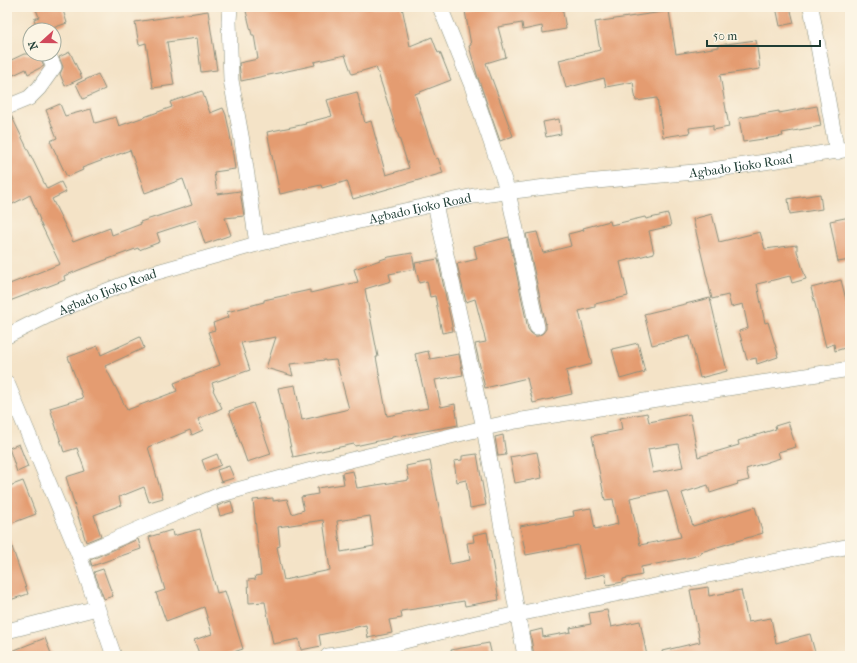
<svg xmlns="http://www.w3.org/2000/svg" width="857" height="663" font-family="'IM FELL French Canon',serif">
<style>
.building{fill:#e49c71;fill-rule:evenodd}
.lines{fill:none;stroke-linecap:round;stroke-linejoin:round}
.street-casing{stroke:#8a907e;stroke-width:16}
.street{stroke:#fff;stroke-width:15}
.labels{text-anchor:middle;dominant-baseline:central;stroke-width:3.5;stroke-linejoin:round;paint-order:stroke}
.street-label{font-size:13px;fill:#1f3d34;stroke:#fcf5e5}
</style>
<rect width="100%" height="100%" fill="#fcf5e5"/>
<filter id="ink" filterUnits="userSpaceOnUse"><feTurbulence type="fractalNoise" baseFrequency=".025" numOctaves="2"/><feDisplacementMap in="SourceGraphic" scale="8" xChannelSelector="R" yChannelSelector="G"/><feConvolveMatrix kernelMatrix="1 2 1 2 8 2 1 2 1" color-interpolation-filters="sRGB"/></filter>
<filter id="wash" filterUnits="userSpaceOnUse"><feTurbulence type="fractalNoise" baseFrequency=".012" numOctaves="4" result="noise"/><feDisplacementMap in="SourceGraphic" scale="16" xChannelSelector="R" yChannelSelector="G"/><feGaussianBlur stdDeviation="0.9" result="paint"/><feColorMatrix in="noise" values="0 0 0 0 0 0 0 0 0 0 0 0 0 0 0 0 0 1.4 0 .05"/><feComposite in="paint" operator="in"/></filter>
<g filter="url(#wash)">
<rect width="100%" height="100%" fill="#f4e3c7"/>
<g id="blocks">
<path class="building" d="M35,7H62L67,23L47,30H38L34,19L39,17Z
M262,7H402L410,46L432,37L438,53L440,52L451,80L415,94L436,159L438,158L443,173L353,199L347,181L322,188L321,185L280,194L267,132L306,124L305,123L332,116L327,100L357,92L365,123L371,121L386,175L409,168L376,67L352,74L345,55L314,62L315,65L241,81L239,63L258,59L254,35H252L246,11Z
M493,7H562L566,29L543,33L542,26L523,30L522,23L498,27L506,57L486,63L513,136L500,141L477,75L469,46L471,45L465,11Z
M776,7H790L794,23L780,26Z
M208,11L217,70L201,72L197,38L167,42L174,85L153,88L146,43L139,45L135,22Z
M669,11L676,54L719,47V45L756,40L760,69L720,75L729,127L713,130V125L689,128L690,133L663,137L657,98L636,101L633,82L606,87L604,78L566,88L559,60L600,50L595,22Z
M70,52L82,78L65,86L60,74L63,67L59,57Z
M24,54H39L44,66L28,74L26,69L7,78V62Z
M98,74L105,89L83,99L76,84Z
M202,91L210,113L223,108L226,115L230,134L235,169L214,172L217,194L240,191L244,216L225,218L231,235L205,244L197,220L157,233L160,242L139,250L138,248L84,268L64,276L65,280L7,302V285L60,264L39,220H40L30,195L7,207V116L11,115L47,189L61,182L66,192L52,199L73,242L110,228L112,235L141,224L140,222L192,205L183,179L145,193L130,150L82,168L83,170L67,177L50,141L57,138L46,110L60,104L65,116L91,109L95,123L116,117L119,126L172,107L170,102Z
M817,106L821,126L782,133L783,136L743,142L739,118L779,111V113Z
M559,119L561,134L546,137L543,122Z
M820,194L822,209L790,214L788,199Z
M668,214L671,226L649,231L654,253L620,262L628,296L595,304V307L579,311L592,364L566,371L572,394L533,403L527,378L485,388L475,344L486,342L475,299L466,302L457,264L477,259L474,246L509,237L528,329L531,333L535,336H538L543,333L546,329V325L526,234L537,232L543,253L571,246L568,234L584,230L583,228L610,221L611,225L645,217L646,219Z
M712,214L719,242L760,232L765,249L797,245V251L806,279L792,283L790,276L757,284L765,323L768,322L778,354H777L778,357L757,364L756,358L747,360L739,331L748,328L743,304L731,307L728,295L712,299L693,219Z
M850,217V260L838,262L830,221Z
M412,253L415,269L389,274L391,281L365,289L378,357H376L387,416L428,408L415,354L428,351L430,359L459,354L463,375L435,380L441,407L455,404L458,425L392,437V438L355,446L354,444L293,457L278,388L295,385L302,420L349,409L336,360L325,361V360L290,364L293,376L266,368L276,337L241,343L250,370L212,383L214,389L213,390L222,408L198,419L203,430L192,435L190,430L148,447L163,498L149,502L144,487L119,497L121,505L94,515L101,536L86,542L66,477L85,471L77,448L64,452L50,408L83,398L68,357L98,346L101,355L140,337L144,348L105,366L127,410L177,391L174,383L220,365L208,332L215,330L213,323L229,317L227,312L264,302V300L310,290V293L358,282L354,269L389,257Z
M438,259L453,331L442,333L435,296L430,297L427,281L419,283L415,263Z
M841,280L850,315V340L847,341L848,347L835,351L834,344L826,347L811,288Z
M710,298L727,371L700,378L690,336L652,345L644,314Z
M638,343L645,372L620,379L612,349Z
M253,403L271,454L247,462L229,411Z
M647,413L649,422L690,414L698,457L739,445L738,441L776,429L775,426L788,422L796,447L778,452L780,458L746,469L749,480L737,483L738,484L710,493L708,485L682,493L693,526L755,507L763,533L701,552V554L692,557L641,567L642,575L623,579V582L607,585L605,574L585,578L578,545L526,555L520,526L574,516L573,511L591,508L595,529L618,524L613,499L605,500L592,436L622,430L620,418ZM678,444L683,467L653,473L648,449ZM667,490L681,537L640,545L630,498Z
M503,435L506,455L498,456L495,437Z
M19,444L28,467L17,472L9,448Z
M537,452L542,478L515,483L510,457Z
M217,454L221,465L206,471L202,460Z
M477,454L486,505L470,508L466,480L457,482L454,461L462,460V456Z
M430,461L450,564L470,560L467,543L474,542L473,535L487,532L499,600L465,606L464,601L428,607L401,611L402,618L389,620L392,633L368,638L366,625L319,635L321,646L301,650L299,639L273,644L265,602L249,603L248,580L256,579L255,576L261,575L253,500L273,498V501L287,499L292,514L304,510L301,497L318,494L317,488L344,484L342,473L353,471L357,488L409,480L406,466ZM370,516L374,546L341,552L337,521ZM323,520L330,570L284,580L277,547L280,546L278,527Z
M229,466L234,478L221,482L217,470Z
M23,481L36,514L7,525V487Z
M231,501L234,512L220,516L217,506Z
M200,529L217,593L225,591L243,649L221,656H200L194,640L212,634L204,607L166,621L156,593L165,590L149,537L172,530L173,536Z
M9,538L28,594L7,601V539Z
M138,539L141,549L92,566L90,560Z
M103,569L113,596L104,599L94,572Z
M708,587L709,596L741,590L748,622L771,618L776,643L810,634L816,656H663L662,651L700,642L690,590Z
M607,610L611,627L640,621L647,656H534L530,632L542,629L543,637L571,632L570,628L591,624L589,613Z
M45,638L52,656H7V653Z
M489,643L492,656H452L451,650Z"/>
</g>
</g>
<g filter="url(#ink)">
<use href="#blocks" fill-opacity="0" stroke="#8a907e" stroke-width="1"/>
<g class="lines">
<defs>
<g id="street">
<path d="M230,7L229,21L231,80L242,141L257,244"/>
<path d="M440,7L472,86L508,192L537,327"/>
<path d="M811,7L837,152"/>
<path d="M7,107L29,98L39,88L54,67L48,54"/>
<path d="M435,204L484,428L525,656"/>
<path id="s1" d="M7,336L53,313L101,293L150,274L257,244L435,204L474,196L586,182L705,171L850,149"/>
<path d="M7,383L79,555L114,656"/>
<path d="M79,555L153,523L222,494L334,464L484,428L516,421L850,369"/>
<path d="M7,631L97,608"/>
<path d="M328,656L373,649L476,623L518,614L850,546"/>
</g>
</defs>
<use href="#street" class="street-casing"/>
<use href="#street" class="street"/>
</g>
</g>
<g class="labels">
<g class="street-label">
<text stroke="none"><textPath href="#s1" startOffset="758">Agbado Ijoko Road</textPath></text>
<text stroke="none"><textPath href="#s1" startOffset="434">Agbado Ijoko Road</textPath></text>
<text stroke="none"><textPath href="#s1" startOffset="110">Agbado Ijoko Road</textPath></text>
</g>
</g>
<rect width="857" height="663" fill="none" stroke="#fcf5e5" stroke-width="24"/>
<g transform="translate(42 42) rotate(249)"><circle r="19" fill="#fcf5e5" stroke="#a4ab9e"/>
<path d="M0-3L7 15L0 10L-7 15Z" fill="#d1495b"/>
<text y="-6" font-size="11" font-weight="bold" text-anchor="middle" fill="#1f3d34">N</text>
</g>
<path d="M707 40v6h113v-6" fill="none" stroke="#1f3d34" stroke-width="2"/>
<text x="713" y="40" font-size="12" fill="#1f3d34" stroke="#fcf5e5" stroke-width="3" paint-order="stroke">50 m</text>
</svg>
